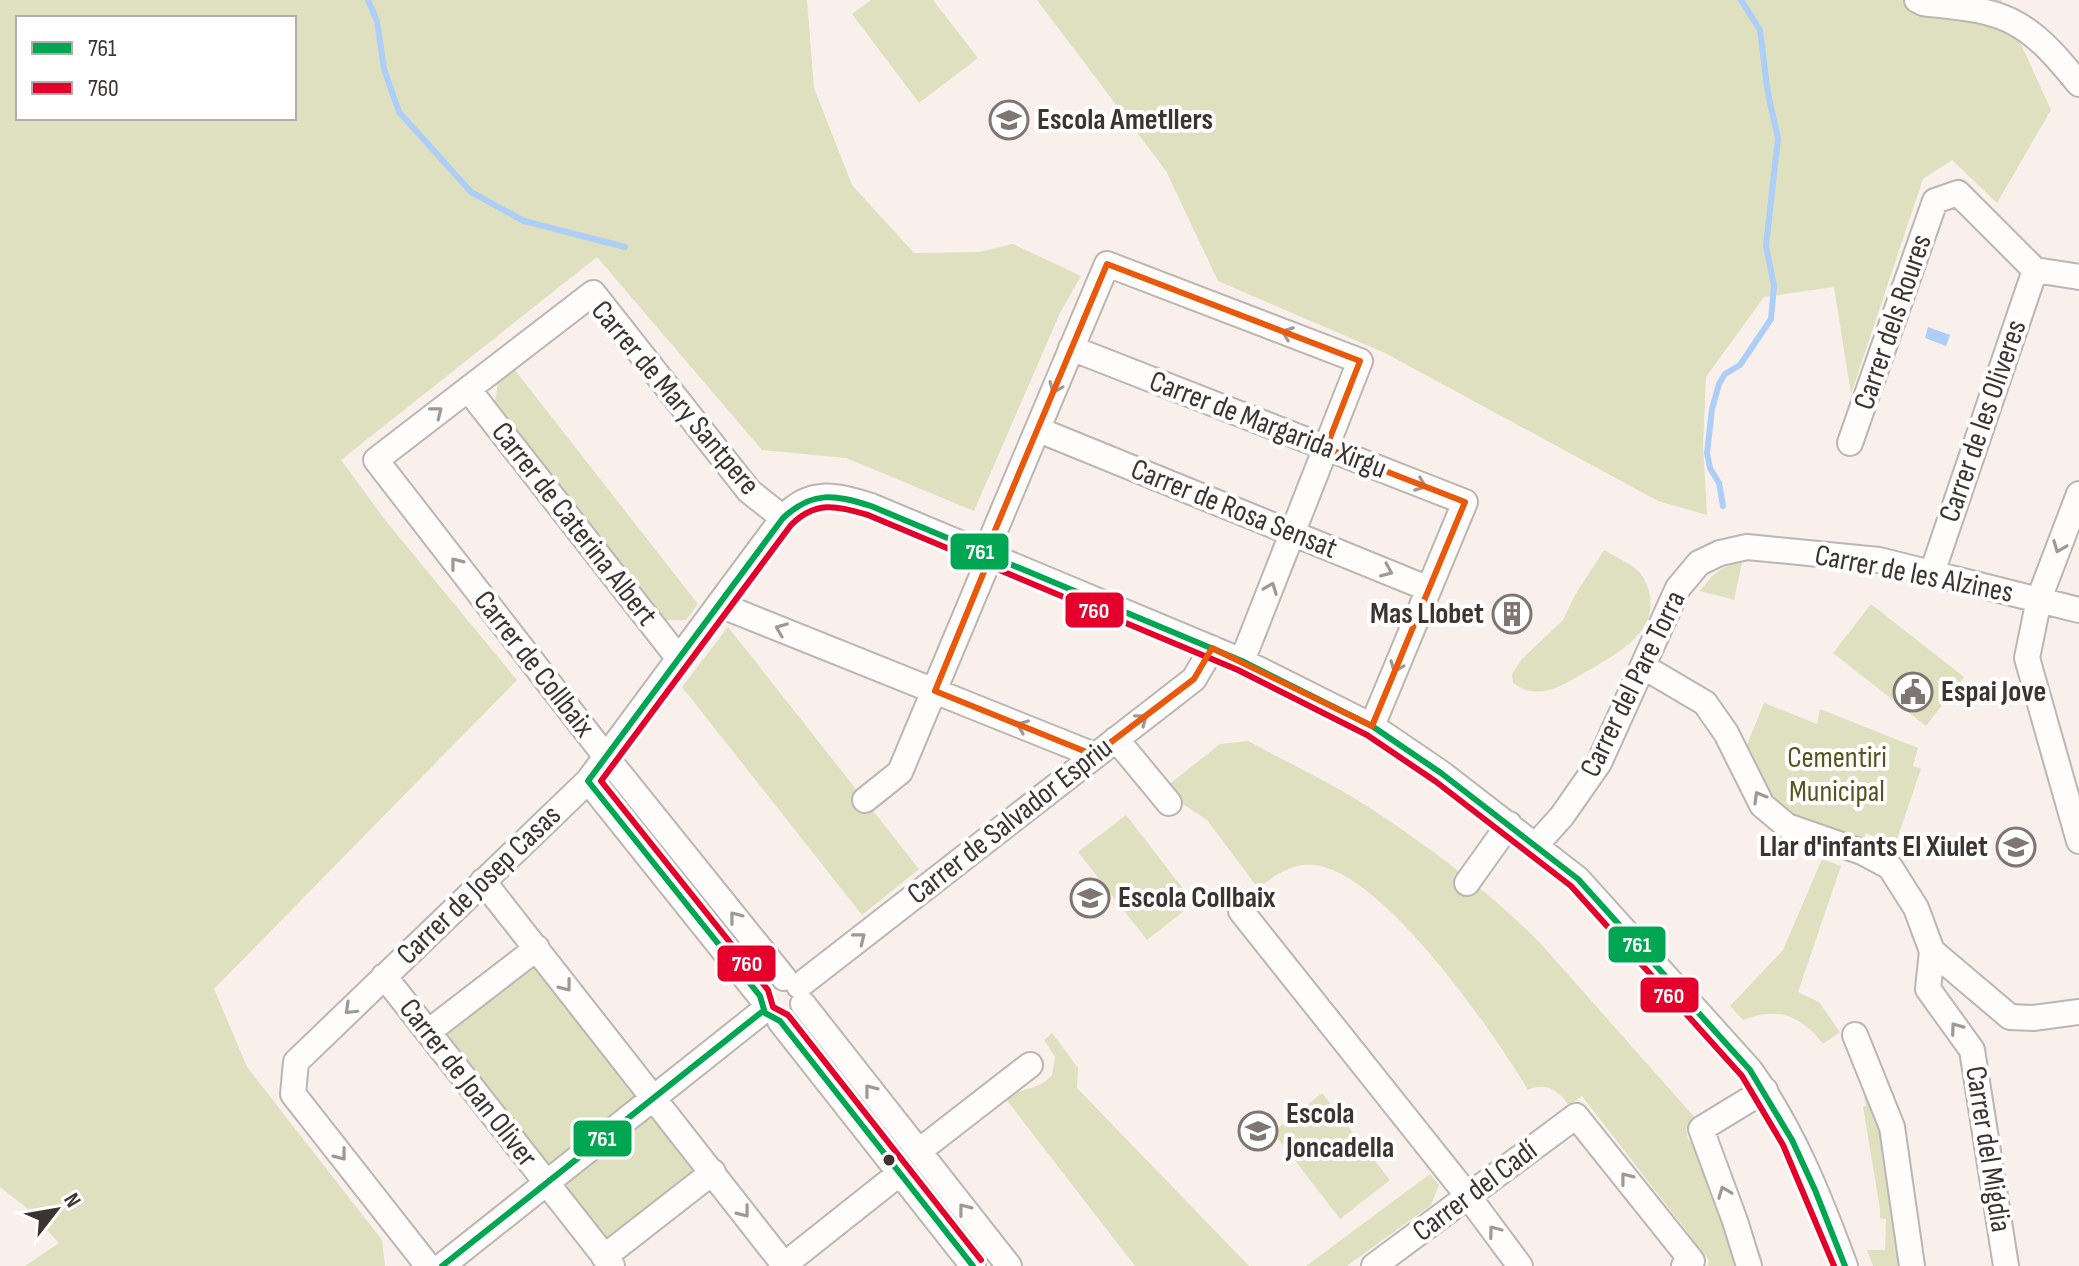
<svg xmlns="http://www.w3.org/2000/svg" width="2079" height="1266" font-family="'Sofia Sans Condensed',sans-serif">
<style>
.green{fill:#dfe0bf;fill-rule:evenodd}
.water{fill:#adcef7}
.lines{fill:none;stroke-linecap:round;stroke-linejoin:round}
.stream{stroke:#adcef7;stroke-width:6}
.minor-casing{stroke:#bcb5b1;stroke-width:28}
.minor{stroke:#fefdfc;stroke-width:24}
.bus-1-casing{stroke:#fff;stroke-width:12}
.bus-2-casing{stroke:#fff;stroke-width:12}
.bus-1{stroke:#00a651;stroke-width:6}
.bus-2{stroke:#e4002b;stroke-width:6}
.oneway{stroke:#9e9896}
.marked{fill:none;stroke:#e8590c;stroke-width:6;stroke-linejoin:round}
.bus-dot{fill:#3d3431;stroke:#fff;stroke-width:3}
.labels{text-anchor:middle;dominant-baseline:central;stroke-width:8;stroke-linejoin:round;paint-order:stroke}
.poi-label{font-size:30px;font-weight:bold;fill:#3d3431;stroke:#fff;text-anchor:start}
.street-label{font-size:30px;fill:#3d3431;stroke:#fff}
.park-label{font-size:30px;fill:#51571f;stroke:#fff}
.line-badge{stroke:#fff;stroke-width:3}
.badge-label{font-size:22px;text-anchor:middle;font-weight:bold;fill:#fff}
</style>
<rect width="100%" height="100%" fill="#f9f0ec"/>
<path class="green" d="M0,0H807L814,88L852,185L914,253L979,252L1013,244L1081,276L1060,313L974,511L846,458L762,450L597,257L341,460L385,520L517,680L214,989L247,1067L382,1240L385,1266H25L59,1243L27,1208L0,1187ZM18,18H294V118H18Z
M871,0H933L978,58L919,103L852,14Z
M1037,0H2001L2051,110L1997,203L1952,160L1923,179L1851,394L1834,287L1764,297L1706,377L1703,446L1707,515L1658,501L1385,353L1218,281L1166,171Z
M514,369L698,604L686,620H665L495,402L498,382Z
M1604,550C1615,557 1631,563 1640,573C1646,580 1648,588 1650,596C1656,632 1620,652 1593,668C1574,678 1552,695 1530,691C1523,690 1518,686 1513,683L1512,674L1522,659L1563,620L1575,595Z
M1742,563L1734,600L1700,591C1711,576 1722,564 1742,563Z
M1871,604L1964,677L1926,726L1833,653Z
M728,627L919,869L862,915L682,687Z
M1764,703L1817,724L1820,709L1918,748L1913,766L1921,769L1895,845L1866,833L1861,845L1791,817L1767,798L1744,752Z
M1248,741C1287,762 1329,782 1367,806C1429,847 1489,891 1541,944L1696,1119L1686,1129L1688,1139L1701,1150L1739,1266H1708L1709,1260L1582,1096L1569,1106C1559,1090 1545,1082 1528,1090C1494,1033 1382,870 1313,865C1291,863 1275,876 1258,888L1207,820L1162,790L1220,744Z
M1126,815L1194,903L1147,940L1078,852Z
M1822,859L1841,866L1798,992L1819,1002L1840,1032L1823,1044C1802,1016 1777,1006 1743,1020L1730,1006L1783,950Z
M536,958L704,1171L607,1248L440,1034Z
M1052,1033L1078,1068L1077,1088L1249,1266H1135L1005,1098C1021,1087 1039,1091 1052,1075L1055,1057L1044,1040Z
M1860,1074L1882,1129L1903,1266H1873L1867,1250H1885L1886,1219L1880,1218V1209L1863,1107L1866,1106Z
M1322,1093L1390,1180L1340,1219L1273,1132Z
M1430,1174L1439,1185L1431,1205L1347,1266H1306Z"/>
<path class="water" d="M1928,327L1950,335L1946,346L1925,338Z"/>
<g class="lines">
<path class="stream" d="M368,0L377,21L384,69L399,112L471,192L524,221L625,247
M1723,506L1719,483L1710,468L1707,453L1712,409L1719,384L1725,374L1740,365L1771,319L1774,286L1766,246L1778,138L1768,94L1760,30L1741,0"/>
<defs>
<path id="minor" d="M1917,0L1923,3C1953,7 1988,8 2015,23C2041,37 2061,62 2079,84
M1071,348L1465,502L1372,726
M468,389L680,660
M1039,430L1429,589
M1850,443L1935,201L1958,193L2035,270L2079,277
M2079,494L2039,599L2027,658L2079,841
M783,518L749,491L593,293L376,460L607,758L784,978
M985,554L1107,264L1360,361L1242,661
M1932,573L2035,270
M720,605L1094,755
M1644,667L1705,703L1726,733L1762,805L1787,826L1862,852L1890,867L1916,908L1932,951L1928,989L1972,1050L2006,1266
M1116,739L1169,803
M588,781L760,996
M865,800L900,772L990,557
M1536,845L1562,816L1599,763L1678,588L1699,563L1720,553L1747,547L1879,560L2079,610
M483,881L785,1266
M1467,883L1509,824
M1241,911L1468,1196L1520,1266
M1932,951L2010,1017L2033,1018L2079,1012
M384,976L612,1266
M799,986L1194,679L1212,648
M803,1004L1009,1266
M780,1021L973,1266
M428,1032L537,948
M1855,1035L1892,1127L1912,1266
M919,1151L1030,1065
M604,1257L713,1172
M784,1265L900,1173
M428,1266L293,1094L296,1062L588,781L783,518C810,488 835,495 871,506L1242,661L1372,726L1441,773L1578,879L1750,1070C1793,1130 1820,1198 1845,1266
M442,1266L763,1011
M1374,1266L1576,1116L1692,1261L1684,1266
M1749,1266L1735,1221L1701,1129L1765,1090"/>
</defs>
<use href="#minor" class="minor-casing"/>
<use href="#minor" class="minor"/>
<defs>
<path id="bus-1" d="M442,1266L763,1011
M973,1266L780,1021L765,1013L760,996L588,781L783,518C813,490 835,495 871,506L1242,661L1372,726L1441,773L1578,879L1750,1070L1792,1140L1815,1190L1845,1266"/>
<path id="bus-2" d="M981,1260L788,1015L773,1007L768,990L601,781L791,525C816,500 836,506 868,515L1238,670L1367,735L1435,781L1571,886L1742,1076L1783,1145L1834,1266"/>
</defs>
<use href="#bus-1" class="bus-1-casing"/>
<use href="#bus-2" class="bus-2-casing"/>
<use href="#bus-1" class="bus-1"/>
<use href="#bus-2" class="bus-2"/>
</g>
<defs><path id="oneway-chevron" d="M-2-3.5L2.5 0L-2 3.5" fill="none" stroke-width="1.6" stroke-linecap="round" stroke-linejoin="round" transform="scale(2)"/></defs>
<g class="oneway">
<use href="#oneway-chevron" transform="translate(1287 333) rotate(-159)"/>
<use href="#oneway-chevron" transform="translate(1055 388) rotate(112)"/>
<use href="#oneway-chevron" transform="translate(437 412) rotate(-38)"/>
<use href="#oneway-chevron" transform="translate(1421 485) rotate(21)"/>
<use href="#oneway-chevron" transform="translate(2059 547) rotate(111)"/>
<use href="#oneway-chevron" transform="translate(456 563) rotate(-128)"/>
<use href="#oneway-chevron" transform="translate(1387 571) rotate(23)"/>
<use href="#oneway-chevron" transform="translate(1271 588) rotate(-69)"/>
<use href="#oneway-chevron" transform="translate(781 629) rotate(-158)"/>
<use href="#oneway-chevron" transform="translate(1396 667) rotate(112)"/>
<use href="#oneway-chevron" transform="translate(1142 719) rotate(-37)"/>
<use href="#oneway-chevron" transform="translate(1022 726) rotate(-158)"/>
<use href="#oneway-chevron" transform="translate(1759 797) rotate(-120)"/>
<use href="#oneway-chevron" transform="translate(735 917) rotate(-128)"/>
<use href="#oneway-chevron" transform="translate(860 938) rotate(-38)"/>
<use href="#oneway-chevron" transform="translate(566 986) rotate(52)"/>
<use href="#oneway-chevron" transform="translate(350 1009) rotate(136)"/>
<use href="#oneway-chevron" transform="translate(1956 1028) rotate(-126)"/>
<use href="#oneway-chevron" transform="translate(870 1090) rotate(-128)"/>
<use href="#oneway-chevron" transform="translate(341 1155) rotate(52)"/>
<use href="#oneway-chevron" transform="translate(1626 1178) rotate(-128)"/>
<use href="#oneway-chevron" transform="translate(1724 1192) rotate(-111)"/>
<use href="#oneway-chevron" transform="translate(964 1209) rotate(-128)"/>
<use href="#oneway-chevron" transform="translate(744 1212) rotate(52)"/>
<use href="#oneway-chevron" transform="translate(1494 1231) rotate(-127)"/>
</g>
<path class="marked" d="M1107,264L1360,361L1326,448L1465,502L1372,726L1212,648L1194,679L1094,755L935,691L990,557L985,554Z"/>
<defs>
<symbol id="school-ring" viewBox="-11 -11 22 22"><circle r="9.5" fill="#fff" stroke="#7f7672" stroke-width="1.5"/><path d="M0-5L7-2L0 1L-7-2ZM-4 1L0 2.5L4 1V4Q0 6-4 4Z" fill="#7f7672"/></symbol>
<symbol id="building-ring" viewBox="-11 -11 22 22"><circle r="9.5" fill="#fff" stroke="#7f7672" stroke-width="1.5"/><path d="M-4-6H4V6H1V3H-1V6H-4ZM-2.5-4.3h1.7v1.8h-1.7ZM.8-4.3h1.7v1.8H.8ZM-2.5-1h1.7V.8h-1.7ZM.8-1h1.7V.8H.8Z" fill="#7f7672"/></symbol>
<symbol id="civic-ring" viewBox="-11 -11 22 22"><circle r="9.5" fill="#fff" stroke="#7f7672" stroke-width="1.5"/><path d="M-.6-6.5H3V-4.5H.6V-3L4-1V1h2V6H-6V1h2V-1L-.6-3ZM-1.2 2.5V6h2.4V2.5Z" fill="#7f7672"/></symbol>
</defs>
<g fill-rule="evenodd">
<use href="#school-ring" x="987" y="98" width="44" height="44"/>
<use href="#building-ring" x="1490" y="592" width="44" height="44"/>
<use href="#civic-ring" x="1891" y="670" width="44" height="44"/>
<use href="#school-ring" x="1994" y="825" width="44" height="44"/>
<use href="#school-ring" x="1068" y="876" width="44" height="44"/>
<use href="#school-ring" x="1236" y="1109" width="44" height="44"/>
</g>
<circle class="bus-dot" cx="889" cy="1160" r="7"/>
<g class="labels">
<g class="poi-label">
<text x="1037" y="120">Escola Ametllers</text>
<text x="1484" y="614" text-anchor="end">Mas Llobet</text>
<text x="1941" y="692">Espai Jove</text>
<text x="1988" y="847" text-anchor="end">Llar d'infants El Xiulet</text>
<text x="1118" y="898">Escola Collbaix</text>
<text x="1286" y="1114">Escola<tspan x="1286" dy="34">Joncadella</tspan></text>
</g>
<g class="street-label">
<text transform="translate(1893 322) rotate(-71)">Carrer dels Roures</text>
<text transform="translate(675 398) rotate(50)">Carrer de Mary Santpere</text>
<text transform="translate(1983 421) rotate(-71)">Carrer de les Oliveres</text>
<text transform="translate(1268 425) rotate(21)">Carrer de Margarida Xirgu</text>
<text transform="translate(1234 509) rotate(22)">Carrer de Rosa Sensat</text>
<text transform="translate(574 524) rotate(52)">Carrer de Caterina Albert</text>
<text transform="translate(1914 574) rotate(11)">Carrer de les Alzines</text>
<text transform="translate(534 664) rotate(52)">Carrer de Collbaix</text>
<text transform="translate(1633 684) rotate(-64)">Carrer del Pare Torra</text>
<text transform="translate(1010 821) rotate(-38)">Carrer de Salvador Espriu</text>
<text transform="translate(479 885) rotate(-44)">Carrer de Josep Casas</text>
<text transform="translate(468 1083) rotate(52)">Carrer de Joan Oliver</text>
<text transform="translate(1988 1149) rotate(81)">Carrer del Migdia</text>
<text transform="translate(1475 1191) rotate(-37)">Carrer del Cadí</text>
</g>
<g class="park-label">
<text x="1837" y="758">Cementiri<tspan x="1837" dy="34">Municipal</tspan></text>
</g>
</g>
<g class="line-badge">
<rect x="949" y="532" width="61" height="39" rx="8" fill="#00a651"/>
<rect x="1064" y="591" width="61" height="38" rx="8" fill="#e4002b"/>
<rect x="1607" y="925" width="60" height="39" rx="8" fill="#00a651"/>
<rect x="716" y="944" width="61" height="39" rx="8" fill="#e4002b"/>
<rect x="1639" y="976" width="61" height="38" rx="8" fill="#e4002b"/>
<rect x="572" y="1119" width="61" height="39" rx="8" fill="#00a651"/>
</g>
<g class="badge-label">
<text x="980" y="559">761</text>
<text x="1094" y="618">760</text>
<text x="1637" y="952">761</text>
<text x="747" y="971">760</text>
<text x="1669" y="1003">760</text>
<text x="602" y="1146">761</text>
</g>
<rect x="16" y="16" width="280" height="104" fill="#ffffff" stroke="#b1aead" stroke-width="2"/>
<rect x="32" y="42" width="40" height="12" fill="#00a651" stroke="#b1aead" stroke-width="2"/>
<text x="88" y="56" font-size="24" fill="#3d3431">761</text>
<rect x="32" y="82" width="40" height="12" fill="#e4002b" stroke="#b1aead" stroke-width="2"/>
<text x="88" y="96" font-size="24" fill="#3d3431">760</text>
<g transform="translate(56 1210) rotate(59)" stroke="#ffffff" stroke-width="6" paint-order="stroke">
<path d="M0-6L14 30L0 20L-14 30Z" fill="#3d3431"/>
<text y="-12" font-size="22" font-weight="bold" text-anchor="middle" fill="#3d3431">N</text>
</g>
</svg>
